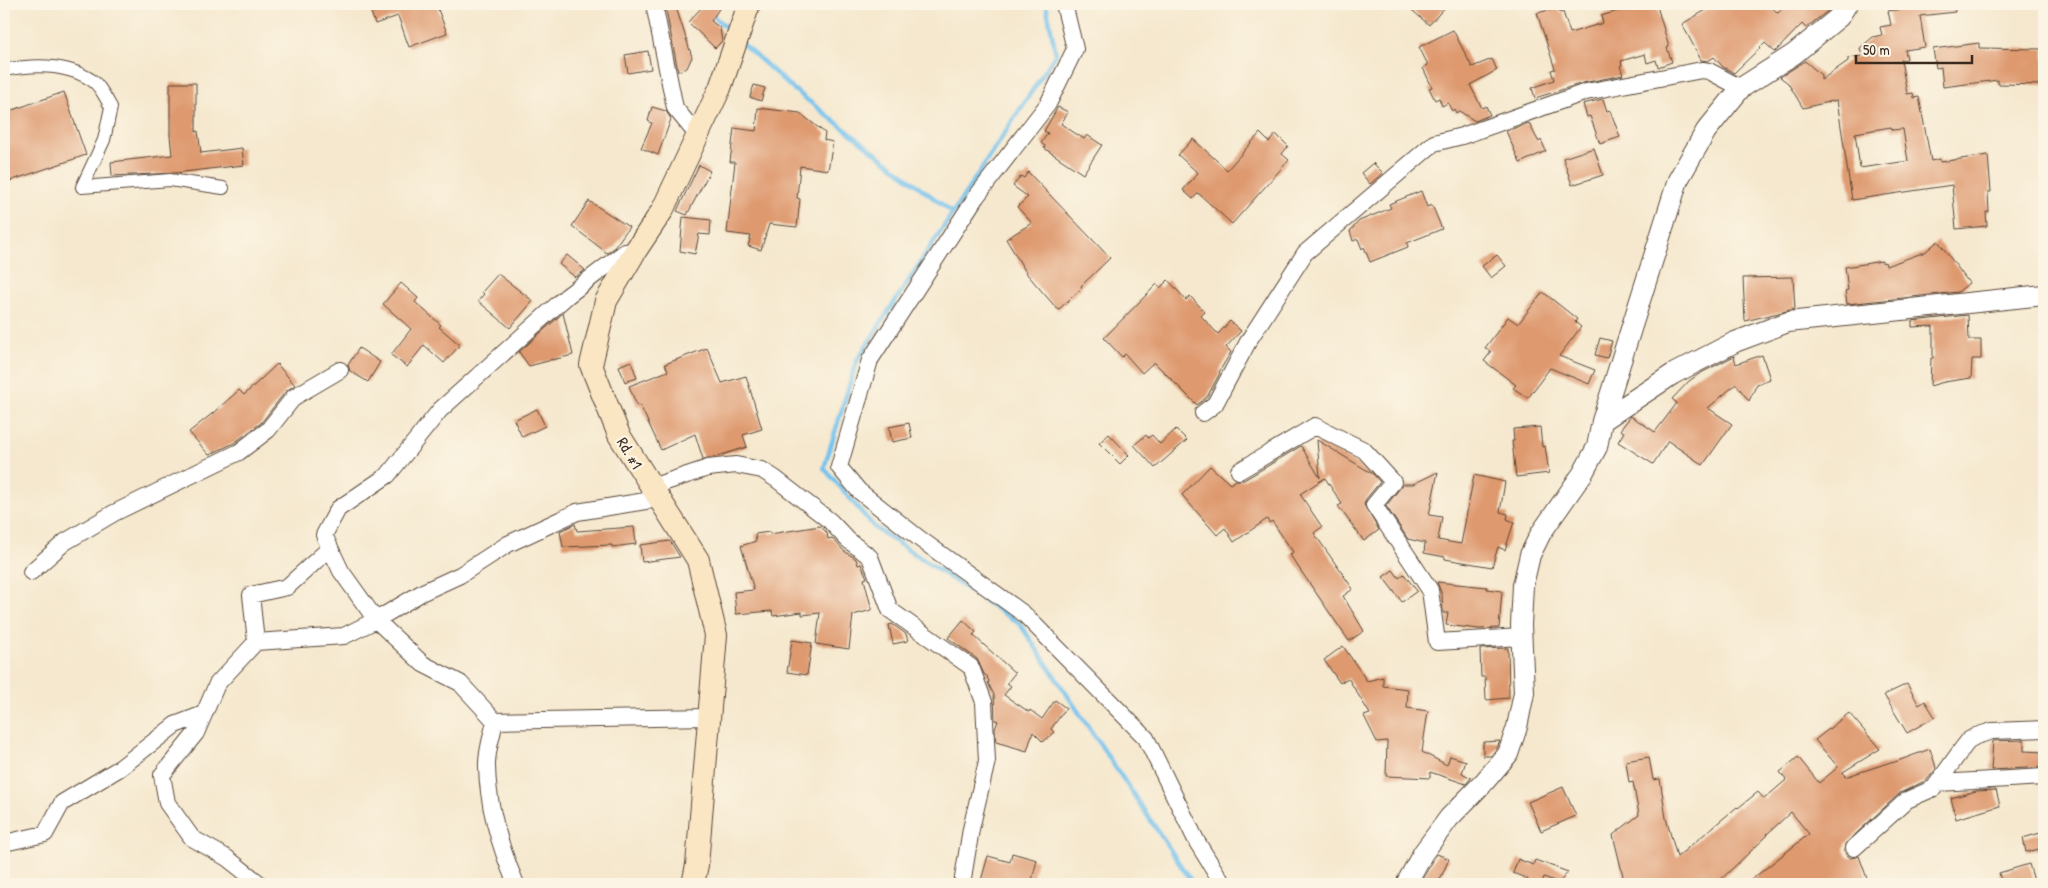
<svg xmlns="http://www.w3.org/2000/svg" width="2048" height="888" font-family="'Patrick Hand',sans-serif">
<style>
.lines{fill:none;stroke-linecap:round;stroke-linejoin:round}
.stream{stroke:#73c2ee;stroke-width:4.5}
.building{fill:#de996e;fill-rule:evenodd}
.pedestrian-casing{stroke:#574638;stroke-width:14}
.minor-casing{stroke:#574638;stroke-width:18}
.tertiary-casing{stroke:#574638;stroke-width:22}
.secondary-casing{stroke:#574638;stroke-width:24}
.pedestrian{stroke:#fff;stroke-width:12}
.minor{stroke:#fff;stroke-width:16}
.tertiary{stroke:#fff;stroke-width:20}
.secondary{stroke:#fbe6c4;stroke-width:22}
.labels{text-anchor:middle;dominant-baseline:central;stroke-width:4.5;stroke-linejoin:round;paint-order:stroke}
.street-label{font-size:16px;fill:#3b2a1e;stroke:#fcf5e5}
</style>
<rect width="100%" height="100%" fill="#fcf5e5"/>
<filter id="ink" filterUnits="userSpaceOnUse"><feTurbulence type="fractalNoise" baseFrequency=".02" numOctaves="2"/><feDisplacementMap in="SourceGraphic" scale="10" xChannelSelector="R" yChannelSelector="G"/><feConvolveMatrix kernelMatrix="1 2 1 2 8 2 1 2 1" color-interpolation-filters="sRGB"/></filter>
<filter id="wash" filterUnits="userSpaceOnUse"><feTurbulence type="fractalNoise" baseFrequency=".0096" numOctaves="4" result="noise"/><feDisplacementMap in="SourceGraphic" scale="20" xChannelSelector="R" yChannelSelector="G"/><feGaussianBlur stdDeviation="1.12" result="paint"/><feColorMatrix in="noise" values="0 0 0 0 0 0 0 0 0 0 0 0 0 0 0 0 0 1.4 0 .05"/><feComposite in="paint" operator="in"/></filter>
<g filter="url(#wash)">
<rect width="100%" height="100%" fill="#f5e8ce"/>
<g class="lines">
<path class="stream" d="M700,4L731,32
M1046,4L1056,54L857,360L824,468L875,528L1020,624L1193,884
M742,43L792,88L953,213"/>
</g>
<g id="blocks">
<path class="building" d="M368,4H436L447,33L409,47L398,16L375,24Z
M705,4H722L711,21L720,28L722,41L715,48L688,22Z
M1405,4H1448L1429,25Z
M1641,4H1652L1654,7L1657,6L1669,47L1667,48L1672,62L1658,67L1656,60L1647,63L1645,54L1621,61L1622,65L1620,66L1623,75L1583,83L1535,98L1532,88L1554,80L1551,70L1555,69L1537,13L1558,8L1560,13L1563,12L1570,33L1603,23L1601,16Z
M1713,4H1768L1778,13L1786,4H1833L1830,9L1806,28L1802,24L1775,52L1765,43L1734,73L1723,67L1714,57L1708,61L1701,60L1682,24L1706,10Z
M1901,4H1954L1955,12L1920,16L1925,47L1905,50L1907,59L1901,60L1907,94L1913,93L1914,98L1919,97L1931,161L1940,159V162L1988,155L1991,192H1988L1989,212H1986L1987,226L1956,229L1952,185L1852,200L1837,100L1803,108L1788,83L1780,77L1805,61L1821,75V80L1848,61V58L1862,56L1860,48L1873,37L1882,35L1880,27L1891,25L1888,11L1902,9ZM1891,127L1892,130L1903,129L1908,161L1860,168L1855,133Z
M676,7L692,57L687,68L678,71L666,10Z
M1453,30L1472,67L1492,59L1497,70L1470,85L1482,108L1486,106L1490,115L1475,121L1459,111L1456,113L1454,109L1452,111L1448,103L1442,106L1439,98L1435,100L1429,88L1432,87L1423,68L1428,65L1419,47Z
M1979,43V48L2044,49V85L1998,84V80L1943,87L1941,67L1936,68L1933,49Z
M648,51L651,69L628,73L625,55Z
M170,83H196V132L198,131L201,153L242,148L244,165L175,173L112,176L111,162L172,155L170,135Z
M754,85L765,88L761,101L750,97Z
M64,92L86,155L4,183V113Z
M1603,99L1607,111L1610,110L1620,137L1600,144L1590,116L1587,117L1583,104Z
M652,107L666,111L671,119L658,155L641,148L652,123L648,121Z
M1058,107L1068,112L1061,124L1084,139L1087,135L1102,145L1083,174L1044,148L1045,146L1041,143L1048,133L1044,131Z
M758,108L800,113L825,133L824,140L833,142L828,170L800,166L797,198L800,199L797,227L769,224L761,250L748,246L751,236L727,233L735,162H730L734,128L756,131Z
M1529,123L1536,137L1539,142L1541,140L1546,151L1520,163L1506,131Z
M1260,133L1269,142L1276,134L1288,146L1282,154L1289,160L1232,224L1198,193L1193,199L1183,190L1198,173L1178,155L1193,139L1227,170Z
M1594,148L1603,175L1572,185L1563,158Z
M1373,163L1383,173L1370,184L1361,173Z
M699,165L710,171L687,215L677,211Z
M1028,172L1110,258L1081,286L1082,288L1058,310L1027,274L1006,239L1032,223L1017,207L1028,197L1013,186L1021,176L1024,178Z
M1421,191L1427,207L1432,205L1442,229L1407,243L1408,247L1370,262L1364,247L1362,249L1358,239L1353,241L1350,231L1359,221L1391,208L1389,204Z
M589,201L629,227L614,248L607,253L572,226Z
M683,217L711,220L710,235L699,234L695,254L680,251Z
M1938,241L1969,283L1958,292L1847,304L1845,291L1848,290L1845,267L1882,261V263L1885,262L1886,266L1925,252Z
M567,255L585,270L575,277L559,264Z
M1497,255L1506,266L1491,278L1482,266Z
M498,274L533,301L510,328L478,301L484,294L482,292Z
M1793,277L1795,309L1745,321L1743,278Z
M1168,280L1186,300L1190,296L1205,312L1201,316L1218,334L1230,321L1241,331L1226,347L1231,352L1219,372L1220,373L1207,397L1197,405L1154,362L1142,373L1125,354L1122,357L1104,338L1157,284L1160,288Z
M401,283L418,298L415,302L441,325L439,327L460,345L444,363L424,345L407,367L391,355L411,329L383,304Z
M1543,292L1577,319L1575,322L1581,327L1559,356L1595,370L1589,384L1550,368L1528,398L1513,388L1516,385L1484,361L1491,352L1485,348L1508,317L1518,324Z
M563,313L573,355L552,360V359L548,361L529,366L519,352Z
M1968,315L1969,340H1981V359H1972L1971,378L1944,382L1930,386L1931,358H1933V326L1912,327V321Z
M1600,338L1612,341L1607,358L1595,355Z
M359,348L380,362L368,382L350,371L348,365Z
M707,348L722,383L746,376L762,429L743,435L747,447L715,457L703,459L695,434L661,450L640,405L637,406L629,386L668,371L665,364Z
M1762,355L1770,379L1757,384L1749,401L1736,384L1708,408L1732,424L1703,465L1668,441L1653,464L1618,442L1624,432L1620,430L1631,416L1655,432L1677,403L1672,399L1689,381L1699,374L1734,356L1736,364Z
M631,361L637,378L625,382L619,366Z
M277,364L295,385L286,391L261,423L234,443L209,455L189,432L213,413L239,390L244,395Z
M537,409L545,426L522,437L514,420Z
M909,423L912,438L892,442L889,427Z
M1540,427L1542,447L1545,446L1549,473L1516,477L1512,441H1514L1513,429Z
M1176,429L1187,440L1155,468L1134,445L1146,435L1148,438L1152,435L1160,444Z
M1109,434L1129,455L1120,464L1099,443Z
M1317,440L1373,474L1380,482L1366,499L1364,505L1379,530L1364,541L1338,506L1342,504L1325,478L1300,494L1322,527L1314,533L1353,589L1343,596L1364,631L1349,641L1290,555L1293,552L1272,521L1269,523L1267,519L1234,542L1225,528L1217,535L1182,495L1210,466L1230,484L1236,480H1244L1301,446L1320,478Z
M1438,472L1429,515L1442,517L1438,540L1461,544L1474,475L1505,482L1500,512L1508,514L1507,519L1514,522L1505,550L1498,547L1492,567L1445,559V557L1424,553L1425,543L1408,539L1386,506L1403,484H1413Z
M575,524L577,531L634,527L636,544L612,547V545L563,547L560,531Z
M820,526L827,533L828,539L832,538L844,551L856,559L858,565L861,564L867,578L864,579L872,610L853,615L849,649L816,644L820,613L802,615V612L773,616L772,611L736,614L734,592L754,590L741,546L756,541L755,534L770,532V534Z
M670,541L680,557L642,562L640,545Z
M1393,570L1399,578L1404,574L1417,591L1402,602L1383,577Z
M1437,582L1487,587V589L1502,591L1499,628L1479,629L1446,625L1448,613H1443L1442,595Z
M963,620L976,632L973,635L1015,673L1007,683L1011,686L1004,695L1029,712L1030,710L1042,719L1055,700L1066,708L1051,729L1054,732L1043,742L1033,732L1027,751L996,742L995,729L998,721L995,720L994,695L988,683L989,681L987,678L988,677L984,674L977,659L948,638Z
M892,624L906,634L908,641L893,644L889,625Z
M792,640L812,643L807,675L787,672Z
M1343,646L1367,681L1383,677V686L1408,689L1407,708L1428,711L1422,752L1447,765L1450,756L1466,761L1462,773L1471,778L1466,784L1430,772V778L1386,776L1387,741L1377,742L1364,716L1370,714L1348,678L1340,683L1324,660Z
M1508,648L1509,698L1486,700L1485,677H1481L1480,649Z
M1907,684L1919,705L1925,701L1935,717L1907,733L1884,695Z
M1849,713L1880,749L1843,772L1845,777L1891,762L1892,763L1930,749L1935,764L1936,769L1927,780L1900,793L1845,844L1844,851L1847,855L1851,858L1859,856L1869,884H1746L1809,834L1791,812L1767,834L1768,835L1716,884H1625L1613,835L1639,815L1633,782L1629,783L1626,761L1649,757L1653,780L1660,779L1666,818L1677,857L1737,807L1738,808L1758,792L1764,799L1786,780L1780,772L1798,757L1819,783L1838,767L1815,740Z
M2024,740V751L2044,752V767L1991,770L1993,741Z
M1500,741L1497,748L1491,756H1483V742Z
M1563,787L1576,816L1541,831L1528,802Z
M1996,790L2000,806L1956,819L1951,798L1976,791Z
M2040,833L2044,848L2026,852L2023,838Z
M1012,853L1037,860L1031,884H980L988,856L1010,862Z
M1437,854L1449,859L1438,884H1419Z
M1518,859L1533,865L1535,860L1568,872L1559,883L1544,877L1541,884H1526L1528,879L1513,873Z
M2029,864L2035,884H2002L1999,873Z"/>
</g>
</g>
<g filter="url(#ink)">
<use href="#blocks" fill-opacity="0" stroke="#574638" stroke-width="1"/>
<g class="lines">
<defs>
<path id="pedestrian" d="M4,70C34,64 67,63 93,81C101,87 106,99 111,107L104,140L82,187L170,180L223,188"/>
<path id="minor" d="M654,4L675,108L698,136
M1064,4L1075,49L1048,104L976,197L870,360L839,467L859,491L920,539L1024,614L1146,738L1197,842L1223,884
M636,250L625,252L567,296L440,410L388,475L338,509L324,535L341,571L376,620L423,592L460,575L508,544L577,512L658,499
M1203,413L1215,404L1249,340L1305,253L1434,143L1462,136L1586,92L1702,70L1709,71L1741,88
M1239,471L1315,426L1364,450L1393,482L1374,505L1430,590L1437,642L1521,637
M651,487L708,468L736,465L762,470L776,479L830,521L848,540L870,557L890,610L971,667L984,702L987,761L971,829L962,884
M31,572L65,542L114,513L239,452L268,430L294,397L340,370
M256,642L251,595L287,587L330,548
M495,721C492,736 486,753 487,767C488,808 500,847 516,884
M1938,783L2044,777
M4,843L45,834L62,803L120,768L175,725L204,714
M1854,848L1907,800L1934,788L1962,749L1969,740L1976,736L1992,731L2044,729
M260,884L227,858L192,838L167,803L162,775L196,733L217,684L256,642L344,636L376,620L423,664L460,683L495,721L709,717"/>
<path id="tertiary" d="M1602,421L1673,374L1735,342L1788,322L2044,295
M1406,884L1423,853L1449,818L1485,781L1508,754L1517,727L1524,693L1521,625L1523,585L1530,555L1541,533L1583,473L1597,447L1602,421L1678,180L1706,131L1741,88L1794,54L1839,17L1847,4"/>
<path id="secondary" d="M693,884L697,865L716,635L698,560L619,435L591,365L606,301L636,250L662,211L720,88L749,4"/>
</defs>
<use href="#pedestrian" class="pedestrian-casing"/>
<use href="#minor" class="minor-casing"/>
<use href="#tertiary" class="tertiary-casing"/>
<use href="#secondary" class="secondary-casing"/>
<use href="#pedestrian" class="pedestrian"/>
<use href="#minor" class="minor"/>
<use href="#tertiary" class="tertiary"/>
<use href="#secondary" class="secondary"/>
</g>
</g>
<g class="labels">
<g class="street-label">
<text transform="translate(630 453) rotate(59)">Rd. #1</text>
</g>
</g>
<rect width="2048" height="888" fill="none" stroke="#fcf5e5" stroke-width="20"/>
<path d="M1856 55v8h116v-8" fill="none" stroke="#3b2a1e" stroke-width="2.5"/>
<text x="1863" y="55" font-size="15" fill="#3b2a1e" stroke="#fcf5e5" stroke-width="4" paint-order="stroke">50 m</text>
</svg>
